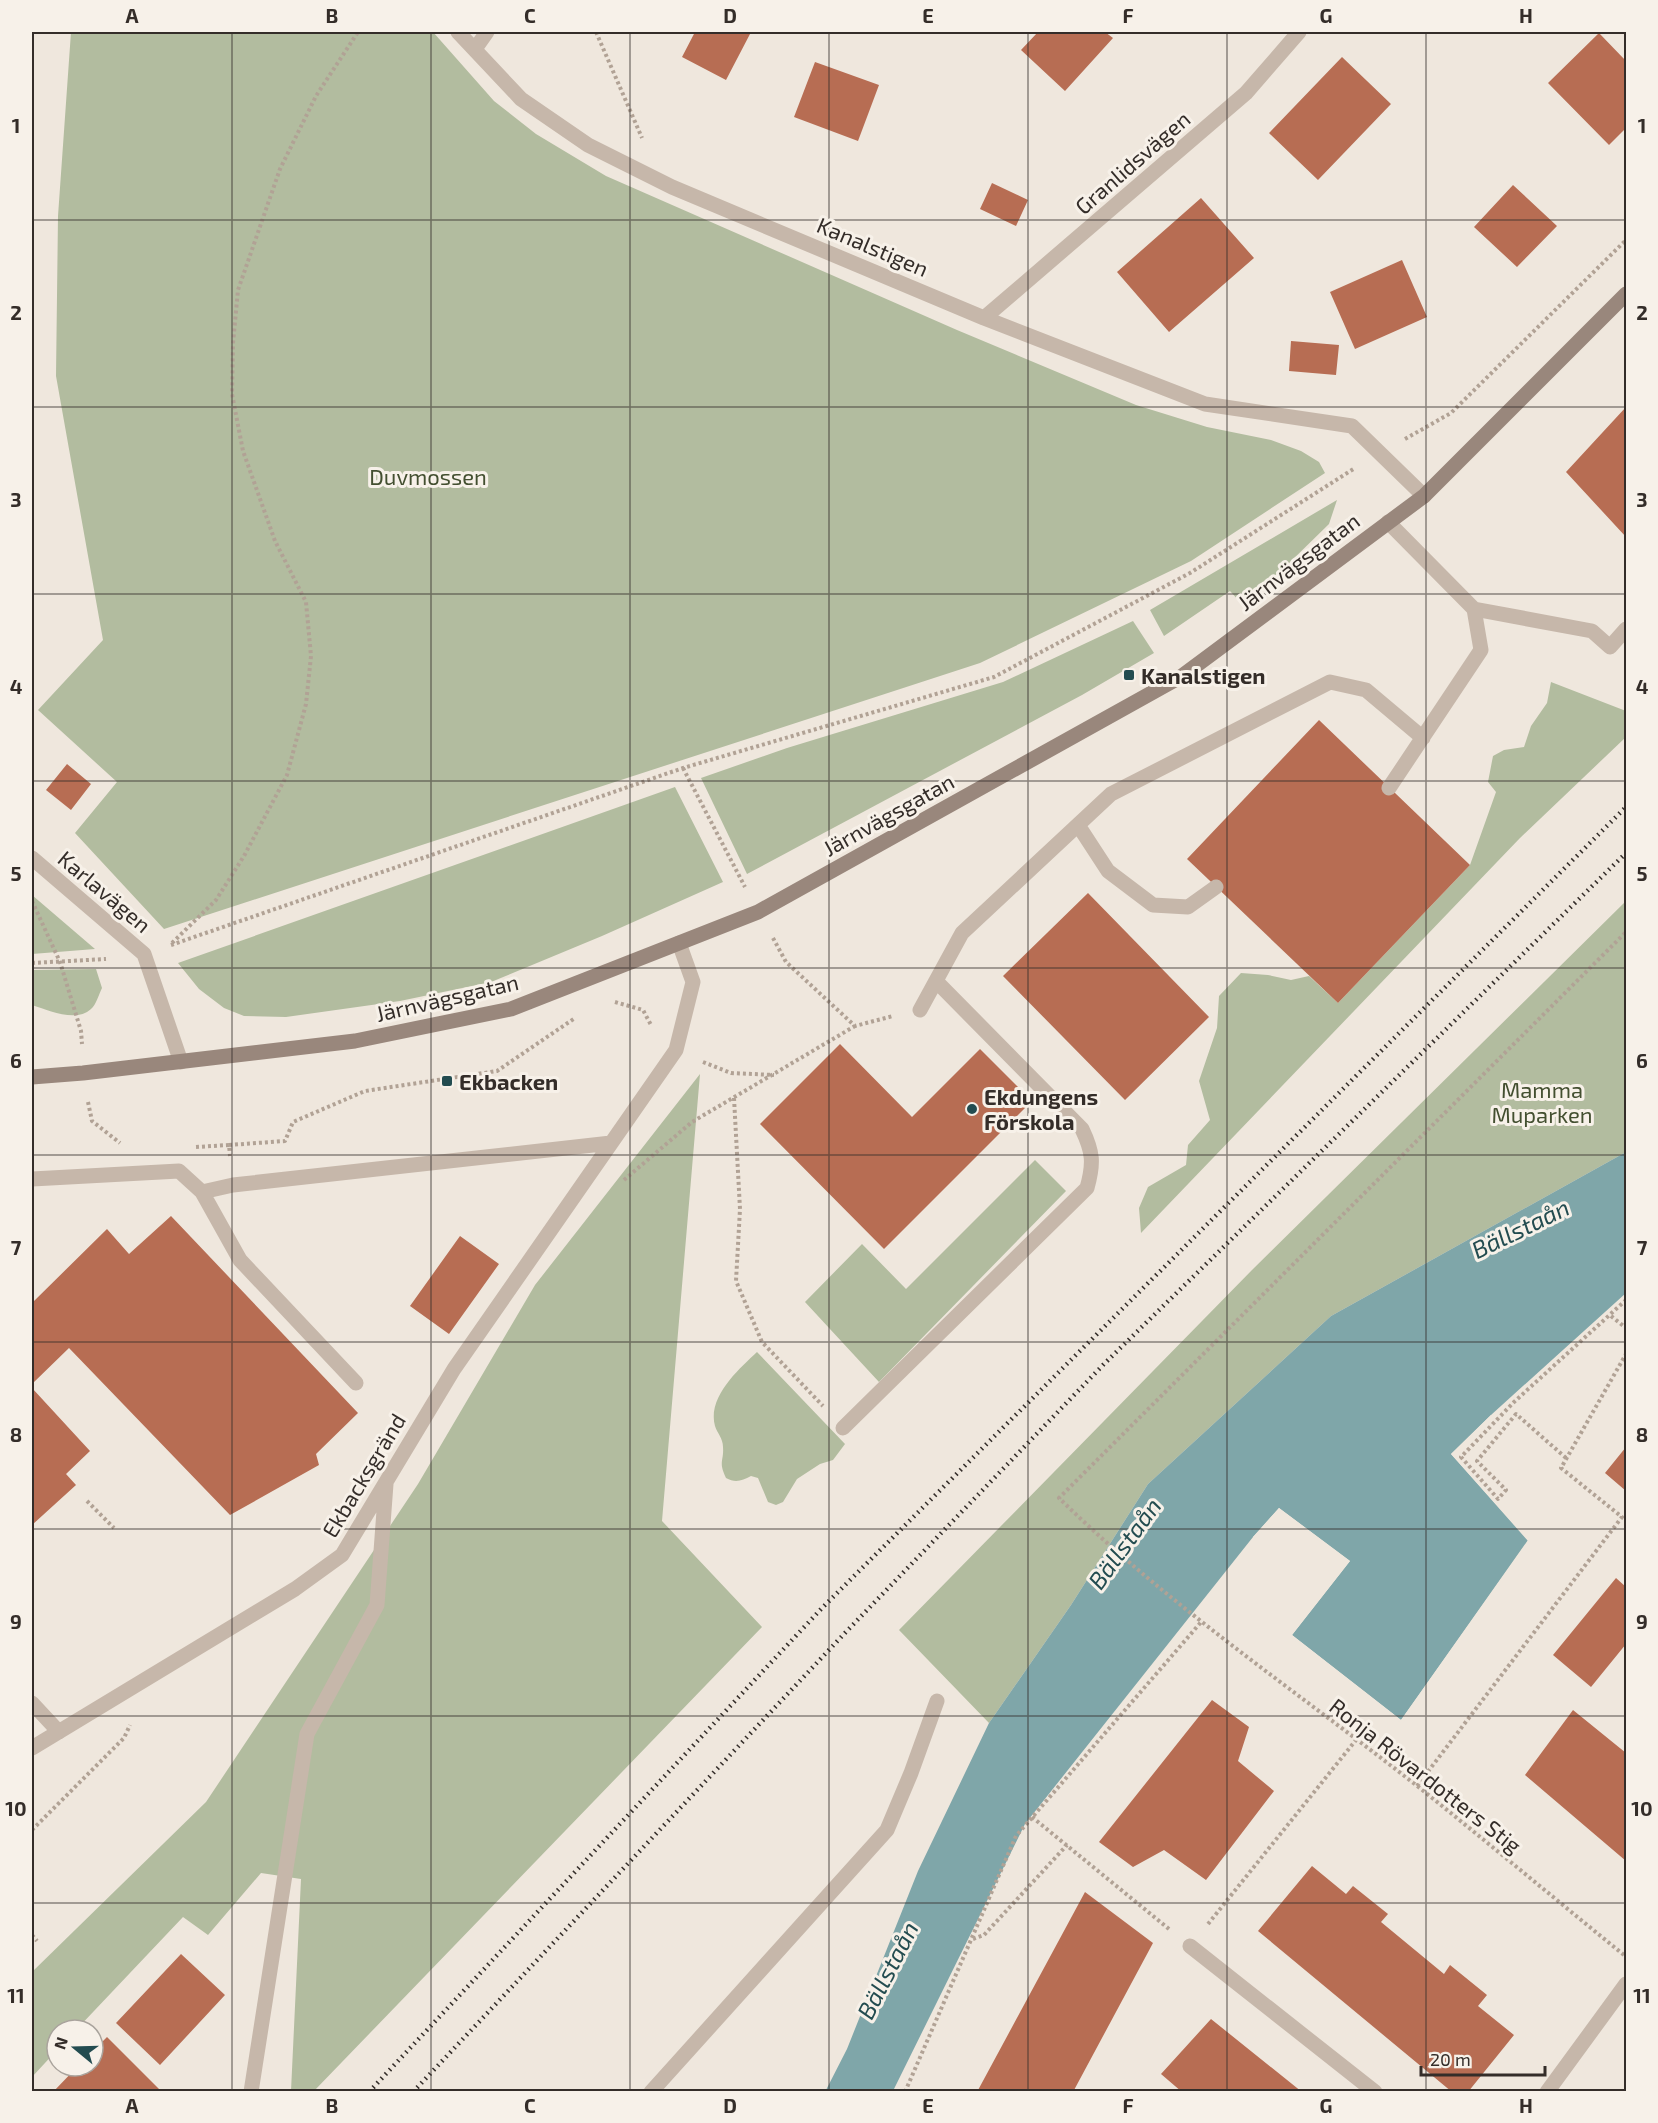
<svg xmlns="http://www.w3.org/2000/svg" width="1658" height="2123" font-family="'Exo 2',sans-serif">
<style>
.green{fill:#b2bc9f}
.water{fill:#7fa6a9}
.pier{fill:#efe7dd}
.building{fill:#b76d53}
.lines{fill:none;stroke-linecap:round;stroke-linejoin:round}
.path{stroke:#b1a295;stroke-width:4;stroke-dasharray:3 3;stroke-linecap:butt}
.lane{stroke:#c6b7aa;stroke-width:15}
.street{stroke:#c6b7aa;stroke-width:15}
.secondary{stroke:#99877c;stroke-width:15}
.rail{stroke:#342d29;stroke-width:4.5;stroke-dasharray:1.5 4.5;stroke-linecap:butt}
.grid{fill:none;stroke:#342d29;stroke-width:1.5;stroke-opacity:0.55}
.poi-dot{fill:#234c50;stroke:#f7f1e9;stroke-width:2}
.labels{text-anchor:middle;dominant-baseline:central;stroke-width:6;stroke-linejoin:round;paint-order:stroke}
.street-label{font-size:22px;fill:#342d29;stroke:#f7f1e9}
.park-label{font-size:22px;fill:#434f30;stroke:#f7f1e9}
.poi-label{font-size:22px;font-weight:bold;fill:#342d29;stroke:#f7f1e9;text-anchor:start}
.water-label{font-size:24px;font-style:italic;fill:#234c50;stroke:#f7f1e9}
.neatline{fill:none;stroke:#342d29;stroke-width:2}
.grid-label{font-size:20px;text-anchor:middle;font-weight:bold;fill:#342d29}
</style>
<rect width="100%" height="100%" fill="#efe7dd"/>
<path class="green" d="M71,32H433L494,101L536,134L606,176L957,330L1136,405L1207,427L1271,440L1301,451L1319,462L1325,473L1191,561L980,663L164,929L75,833L117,782L38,710L103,640L56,376L58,216Z
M1337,500L1329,524L1282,570L1240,602L1230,591L1164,636L1150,610Z
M1133,621L1154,653L1082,695L747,874L701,778L787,748L1003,682Z
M1551,682L1626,711V737L1520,838L1141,1233L1139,1208L1148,1187L1186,1165L1188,1145L1210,1120L1199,1081L1217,1028L1219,996L1241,973L1268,975L1291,980L1309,976L1338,1003L1470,865L1496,792L1488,782L1493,756L1504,750L1524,747L1531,726L1547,703Z
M675,787L723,882L602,936L491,982L400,1001L286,1017L244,1016L224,1008L199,989L178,963Z
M32,895L95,949L32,954Z
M1626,901V1152L1331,1316L1148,1484L1071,1605L989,1723L899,1630L1252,1270Z
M96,969L102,988C99,994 96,1005 91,1009C76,1023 48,1010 32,1005V970Z
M700,1074L662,1521L762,1627L314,2091H291L301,1879L261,1873L208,1935L183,1917L76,2030H57V2050L32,2077V1972L206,1802L418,1484L535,1285Z
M1035,1160L1066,1191L879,1382L805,1302L862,1244L906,1289Z
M757,1352L845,1444L833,1460L820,1464L797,1479L783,1502L776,1505L768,1502L758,1478L751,1476C742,1481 735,1483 726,1478C718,1461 724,1462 723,1447C723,1438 717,1433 715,1426C707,1397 739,1369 757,1352Z"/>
<path class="water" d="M1626,1152V1293L1491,1415L1451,1454L1528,1540L1401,1720L1292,1635L1350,1561L1279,1508L1253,1537L1025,1824L893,2091L825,2092L847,2049L918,1871L989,1723L1071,1605L1148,1484L1331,1316Z"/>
<path class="pier" d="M1491,1415L1493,1417L1455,1455L1531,1541L1404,1722L1401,1723L1289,1636L1346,1561L1280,1512L1256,1539L1253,1537L1279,1508L1350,1561L1292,1635L1401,1720L1528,1541L1451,1454Z"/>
<path class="building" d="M695,32H745L750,34L726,80L682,57Z
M1038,32H1105L1113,38L1065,91L1021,50Z
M1599,33L1626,61V128L1609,145L1548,83Z
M1342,57L1391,104L1318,180L1269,133Z
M815,62L879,85L858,141L794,117Z
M992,183L1028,200L1016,226L980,209Z
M1513,185L1557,226L1517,267L1474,227Z
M1201,198L1254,258L1169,332L1117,272Z
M1402,260L1427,317L1355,349L1330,292Z
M1291,341L1339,345L1336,375L1289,371Z
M1626,407V537L1566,472Z
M1319,720L1470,865L1338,1003L1187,859Z
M67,764L91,784L71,810L46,790Z
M1088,893L1209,1017L1125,1100L1003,976Z
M840,1044L912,1117L980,1049L1032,1101L884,1249L760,1124Z
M171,1216L358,1413L316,1454L319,1465L230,1515L69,1348L32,1384V1303L107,1229L129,1254Z
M460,1236L499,1264L449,1334L410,1306Z
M32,1388L90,1451L66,1474L76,1485L32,1525Z
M1626,1447V1491L1605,1473Z
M1616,1578L1626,1587V1644L1591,1687L1553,1655Z
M1212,1700L1249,1727L1238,1761L1274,1791L1206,1880L1164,1850L1133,1867L1099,1842Z
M1573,1710L1626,1753V1861L1525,1775Z
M1312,1866L1346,1894L1353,1886L1388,1914L1381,1922L1444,1974L1450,1965L1487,1995L1478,2006L1514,2035L1468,2092H1452L1258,1931Z
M1085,1892L1153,1943L1073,2092H977Z
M181,1954L225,1995L160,2065L116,2023Z
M1211,2019L1302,2092H1182L1161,2074Z
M107,2037L162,2092H53L78,2066H93V2051Z"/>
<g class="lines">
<path class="path" d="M596,32L642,138
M1405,439L1451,413L1626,240
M683,768L745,887
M32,901L60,962L81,1031L82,1044
M773,938L786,962L855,1026L893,1016
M172,943L216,900L244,856L287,775L306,704L311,656L306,602L275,541L243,451L232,394L233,343L238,290L280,169L316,96L358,32
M171,945L683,768L994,677L1190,573L1355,468
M32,963L106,959
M615,1002L643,1010L651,1025
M703,1062L731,1073L774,1075
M734,1098L740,1209L736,1281L762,1342L823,1406
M88,1102L92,1121L120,1143
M229,1145L285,1141L293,1122L365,1091L497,1071L575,1018
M196,1147L229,1145L230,1156
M624,1180L692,1122L855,1026
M1611,1316L1626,1328
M1566,1458L1516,1414L1477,1461L1506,1490L1498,1499L1461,1457L1514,1402L1626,1300
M87,1501L114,1528
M1417,1786L1622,1517L1561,1468L1626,1354
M1032,1817L1169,1929
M32,1830L124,1738L130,1725
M1208,1924L1356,1740
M32,1935L37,1941
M973,1939L984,1935L1067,1845
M1624,1955C1555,1899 1486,1841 1416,1785C1296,1691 1168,1605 1059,1498L1626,932
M905,2092L1016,1836L1202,1621"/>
<path class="lane" d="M1388,522L1474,609L1481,650L1389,788
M1474,609L1592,631L1610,647L1626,629
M1078,825L1108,871L1153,905L1188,907L1216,887
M920,1010L962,933L1111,794L1330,682L1366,690L1423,738
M32,1179L179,1171L202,1192L233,1185L611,1143
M202,1192L240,1260L356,1383
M843,1428L1087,1188C1094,1163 1093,1152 1082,1129L936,981
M32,1703L59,1732
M32,1748L295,1589L342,1555L454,1369L676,1050L693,982L679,943
M251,2092L307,1734L377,1605L386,1484
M651,2092L887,1830L911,1773L937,1701"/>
<path class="street" d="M458,32L521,99L588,145L672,187L984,318L1205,404L1352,426L1424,496
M475,49L487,32
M984,318L1246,93L1299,32
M32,858L144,954L181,1062
M1190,1946L1375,2092
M1547,2092L1626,1984"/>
<path class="secondary" d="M32,1077L83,1073L355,1041L511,1009L758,912L1182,676L1424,496L1626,294"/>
<path class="rail" d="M369,2092L822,1608L1626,807
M413,2092L844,1634L1104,1364L1626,853"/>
</g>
<path class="grid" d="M232,32V2092M431,32V2092M630,32V2092M829,32V2092M1028,32V2092M1227,32V2092M1426,32V2092M32,220H1626M32,407H1626M32,594H1626M32,781H1626M32,968H1626M32,1155H1626M32,1342H1626M32,1529H1626M32,1716H1626M32,1903H1626"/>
<g class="poi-dot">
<rect x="1123" y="669" width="12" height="12" rx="3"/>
<rect x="441" y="1075" width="12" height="12" rx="3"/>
<circle cx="972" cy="1109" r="6"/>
</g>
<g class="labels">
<g class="street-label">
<text transform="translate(1132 162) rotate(-41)">Granlidsvägen</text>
<text transform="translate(873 246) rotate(23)">Kanalstigen</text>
<text transform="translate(1298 561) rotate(-37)">Järnvägsgatan</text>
<text transform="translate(888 814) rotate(-29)">Järnvägsgatan</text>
<text transform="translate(105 891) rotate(40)">Karlavägen</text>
<text transform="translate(447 997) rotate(-13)">Järnvägsgatan</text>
<text transform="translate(363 1475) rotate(-59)">Ekbacksgränd</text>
<text transform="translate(1426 1775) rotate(38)">Ronja Rövardotters Stig</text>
</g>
<g class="park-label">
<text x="428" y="476">Duvmossen</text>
<text x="1542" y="1089">Mamma<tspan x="1542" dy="25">Muparken</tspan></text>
</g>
<g class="poi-label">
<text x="1141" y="675">Kanalstigen</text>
<text x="459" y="1081">Ekbacken</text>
<text x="984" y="1096">Ekdungens<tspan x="984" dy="25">Förskola</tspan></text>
</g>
<g class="water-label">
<text transform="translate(1520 1228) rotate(-26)">Bällstaån</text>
<text transform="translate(1124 1543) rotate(-54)">Bällstaån</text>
<text transform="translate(887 1970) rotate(-63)">Bällstaån</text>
</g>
</g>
<rect width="1658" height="2123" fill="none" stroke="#f7f1e9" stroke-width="66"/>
<g transform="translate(75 2048) rotate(289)"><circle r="28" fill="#f7f1e9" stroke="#a9a39c" stroke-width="1.5"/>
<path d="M0-4.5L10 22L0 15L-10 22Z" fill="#234c50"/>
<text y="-9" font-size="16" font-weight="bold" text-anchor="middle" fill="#342d29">N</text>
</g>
<path d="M1421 2066v9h124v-9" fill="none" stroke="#342d29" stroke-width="3"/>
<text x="1430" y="2066" font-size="18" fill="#342d29" stroke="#f7f1e9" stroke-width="4.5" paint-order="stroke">20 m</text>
<rect x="33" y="33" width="1592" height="2057" class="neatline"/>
<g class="grid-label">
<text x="132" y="23">A</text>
<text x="332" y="23">B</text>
<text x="530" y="23">C</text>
<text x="730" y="23">D</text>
<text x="928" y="23">E</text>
<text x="1128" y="23">F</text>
<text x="1326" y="23">G</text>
<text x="1526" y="23">H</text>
<text x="16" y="133">1</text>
<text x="1642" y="133">1</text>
<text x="16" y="320">2</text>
<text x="1642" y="320">2</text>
<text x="16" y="507">3</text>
<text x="1642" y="507">3</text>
<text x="16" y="694">4</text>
<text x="1642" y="694">4</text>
<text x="16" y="881">5</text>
<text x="1642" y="881">5</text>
<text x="16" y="1068">6</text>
<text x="1642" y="1068">6</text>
<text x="16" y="1255">7</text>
<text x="1642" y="1255">7</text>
<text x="16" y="1442">8</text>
<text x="1642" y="1442">8</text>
<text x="16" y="1629">9</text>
<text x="1642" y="1629">9</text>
<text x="16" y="1816">10</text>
<text x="1642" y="1816">10</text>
<text x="16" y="2003">11</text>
<text x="1642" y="2003">11</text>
<text x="132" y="2113">A</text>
<text x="332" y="2113">B</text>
<text x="530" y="2113">C</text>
<text x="730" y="2113">D</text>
<text x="928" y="2113">E</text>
<text x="1128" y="2113">F</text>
<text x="1326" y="2113">G</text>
<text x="1526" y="2113">H</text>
</g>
</svg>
